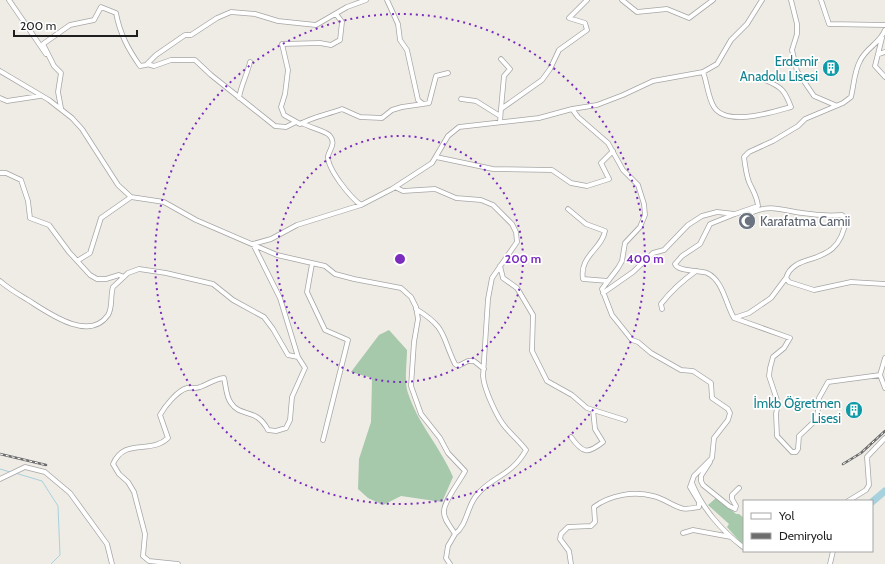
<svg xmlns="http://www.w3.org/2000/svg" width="885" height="564" font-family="Cabin,sans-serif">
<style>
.cemetery{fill:#a6c8ab}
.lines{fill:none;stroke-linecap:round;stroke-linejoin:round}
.stream{stroke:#a6d1dd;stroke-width:1}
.river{stroke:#a6d1dd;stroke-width:7}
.street-casing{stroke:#a6a6a6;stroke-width:5.5}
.street{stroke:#fff;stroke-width:4}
.rail-casing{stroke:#6d6d6d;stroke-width:2.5}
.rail{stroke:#fff;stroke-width:1;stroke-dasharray:3;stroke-linecap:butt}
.ring{fill:none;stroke:#7b2cbf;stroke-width:2;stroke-dasharray:2 4}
.labels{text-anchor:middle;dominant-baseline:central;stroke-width:3.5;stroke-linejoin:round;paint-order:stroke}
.culture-label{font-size:13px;fill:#0d838f;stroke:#fff;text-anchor:end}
.worship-label{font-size:13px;fill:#5b616d;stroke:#fff;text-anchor:start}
.centre{fill:#7b2cbf;stroke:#fff;stroke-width:2}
.ring-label{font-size:12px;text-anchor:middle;font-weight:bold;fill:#7b2cbf;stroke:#fff;stroke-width:3.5;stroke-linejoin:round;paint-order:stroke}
</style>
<rect width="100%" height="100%" fill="#efece5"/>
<path class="cemetery" d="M389,330L407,350C407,362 404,383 408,393C418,424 441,448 453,477L442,502L401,496L383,505L368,498L358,489L359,459L371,422L372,378L351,372L379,335Z
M716,498C722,505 729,507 736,514H739L744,518V539L742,544L727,527L729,524L708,505Z"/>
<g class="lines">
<path class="stream" d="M0,469L10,472
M15,473L42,481L58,506L60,555L51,564"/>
<path class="river" d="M872,502L885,491"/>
<defs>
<path id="street" d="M9,0L46,54
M387,0L398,24L400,40L407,50L418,100L423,104L429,103L436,76L448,73
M622,0L637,12L667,9L689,18L713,0
M791,0L797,24V34L792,50L797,71L814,96L835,105
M821,0L829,24L885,25
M336,14L342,22L340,40L331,45L320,43L282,44L288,70L285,94L281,107L284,115L300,124C315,116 326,115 342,109L360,117L382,118L392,110L402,107L423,104
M882,38L875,66L885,77
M879,54L885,52
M501,59L510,69L504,76L501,109
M147,64L154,66L171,60H195L211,75L275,126L286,127L296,122
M0,71L49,100L72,118L82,129L118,185L131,197L164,202L196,220L277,255L325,266L335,274L354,279L401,288L411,297L416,307L418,319L414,342L411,386L421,414L440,438L448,453L465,471C460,481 444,501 444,511C443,519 451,527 455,534C467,525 467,507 476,496C491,476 511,477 526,450C520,442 513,436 506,428C497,418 484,389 483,376L488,299L492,278L517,242L516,232L512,224L493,205L481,200L456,198L435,189L403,191L395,187
M703,72C707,82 708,98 714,107C727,127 773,112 791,107C785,91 782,87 765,80
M0,98L7,101L40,96
M239,98C241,85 247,75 250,62
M461,99L476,101L500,116
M61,108L58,92L61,73L54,66L43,44L70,25L94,20L101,7L116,13C120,34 128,49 140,66L146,65L156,55L185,35H191L217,18L231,12L255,14L278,21L316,25L347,7L366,0
M500,122L501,109L542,80L550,69L559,50L587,30L585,23L569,18L587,0
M302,123C310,128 327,131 330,136C336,143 330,149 328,156C327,169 351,198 361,205
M436,157L493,169L552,170L571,183L587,186L609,179L601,163L613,151
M0,173H6L21,180L28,201L30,218L49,225L69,252L90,275L97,279H106L119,275L124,277
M568,209L586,224L605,231C602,249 579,256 583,279L608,281
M750,210L753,212C770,204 785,211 802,213C815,215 829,216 842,215L846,219C839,271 795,249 786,278L789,282L814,290L851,282L885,284
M735,214L710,224L700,244L682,256L675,264C678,272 699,270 707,273C723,280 726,305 734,318L790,338L784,348L773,357L770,368L769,376L778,403L776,414L777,436L792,452H796L798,449L799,436L817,419L819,398L828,382L880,375
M253,244L271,239L297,225L361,205L392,189L432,163L448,136L459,127L539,118L572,109L597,105L623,95L653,81L703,72L717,64L731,40L747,24L762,0
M77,261L90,253L101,218L131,197
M312,264L307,292L325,330L348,340L323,440
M500,266L503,278L517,288L533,315L532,351L547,381L572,395L587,408L625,420
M0,281C9,289 18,294 28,300C47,312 89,343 108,315C113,307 110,296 113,287L128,273L139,269L166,273L213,284L233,300L264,317L273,329L288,355L298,357L280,298L253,244
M603,293L633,272L653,253L664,250L688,225L702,216L717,212L735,214L758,206C757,196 753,191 749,182C746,174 745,165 744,157L749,152L773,141L798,126L805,119L843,103L851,97C854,85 854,72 860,61C866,48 880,43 885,30
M416,309C447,328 441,335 455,364L458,366L468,361H474L484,369
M662,309L661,304C671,291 682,281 696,271
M734,318L749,313L771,298L786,278
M885,358L880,375L885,388
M571,437C583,454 588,454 603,442L595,429L593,410
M710,462L701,476V481L703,485L729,506L735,509L736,506L732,499V495L739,488
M0,479L25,467L45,472L70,493L107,544L112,564
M692,483C702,508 722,531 743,547
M848,501L866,490L869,485L867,457L885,438
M683,533L693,530L731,537
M178,564L149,561L143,556L145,534L134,492L128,482L119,474L113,464C125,437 150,455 168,438L160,415C165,406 177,391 187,388C192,387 196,389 200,387C209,384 214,379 224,378C226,386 226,397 231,403C241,418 256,407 268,430L276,431L286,428L290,420L292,397L305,368L298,357
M450,564L446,558L448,546L455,534
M571,564L569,551L560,539L561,534L568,527L591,526L595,522L594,507C610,495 633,491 653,496C663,498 671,505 681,508C686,510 694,508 699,507V502L690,487L694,476L712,458L714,438L728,420L730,413L728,409L712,398L711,383L693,371L681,370L651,353L638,342L632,340L612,315L602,289L618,268L622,261L625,243L640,227L645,215L644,204L638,185L623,170L608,143L578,117L572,109
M830,564L833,551"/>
</defs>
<use href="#street" class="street-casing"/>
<use href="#street" class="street"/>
<defs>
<path id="rail" d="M0,454L46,465
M843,464L861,453L885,431"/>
</defs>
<use href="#rail" class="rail-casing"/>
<use href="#rail" class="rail"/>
</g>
<g class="ring">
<circle cx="400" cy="259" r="123"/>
<circle cx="400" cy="259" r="245"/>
</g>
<defs>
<symbol id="building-disc" viewBox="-11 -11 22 22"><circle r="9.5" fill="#0f9aa8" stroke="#fff"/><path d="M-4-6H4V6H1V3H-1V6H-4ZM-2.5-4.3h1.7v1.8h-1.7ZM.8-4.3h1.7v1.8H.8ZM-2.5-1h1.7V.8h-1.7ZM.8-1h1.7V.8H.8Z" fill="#fff"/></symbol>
<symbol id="mosque-disc" viewBox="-11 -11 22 22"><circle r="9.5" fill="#6b7280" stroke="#fff"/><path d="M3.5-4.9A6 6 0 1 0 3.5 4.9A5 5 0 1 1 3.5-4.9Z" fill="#fff"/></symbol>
</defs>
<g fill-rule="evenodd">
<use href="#building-disc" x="821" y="58" width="20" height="20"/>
<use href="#mosque-disc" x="737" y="211" width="20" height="20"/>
<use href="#building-disc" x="844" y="400" width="20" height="20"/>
</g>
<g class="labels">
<g class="culture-label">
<text x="818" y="61">Erdemir<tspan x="818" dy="15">Anadolu Lisesi</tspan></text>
<text x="841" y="403">İmkb Öğretmen<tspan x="841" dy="15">Lisesi</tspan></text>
</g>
<g class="worship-label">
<text x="760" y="221">Karafatma Camii</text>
</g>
</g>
<circle cx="400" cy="259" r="6" class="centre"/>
<g class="ring-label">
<text x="523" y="263">200 m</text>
<text x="645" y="263">400 m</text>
</g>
<rect x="743" y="500" width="130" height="52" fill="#ffffff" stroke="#a5a5a5"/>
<rect x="751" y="513" width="20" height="6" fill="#ffffff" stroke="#a5a5a5"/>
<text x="779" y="520" font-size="12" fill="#1f1f1f">Yol</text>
<rect x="751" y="533" width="20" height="6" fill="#6d6d6d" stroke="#a5a5a5"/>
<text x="779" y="540" font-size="12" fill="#1f1f1f">Demiryolu</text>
<path d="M14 30v6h123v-6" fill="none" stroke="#1f1f1f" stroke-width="2"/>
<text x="20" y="30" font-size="12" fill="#1f1f1f" stroke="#ffffff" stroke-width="3" paint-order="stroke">200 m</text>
</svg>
